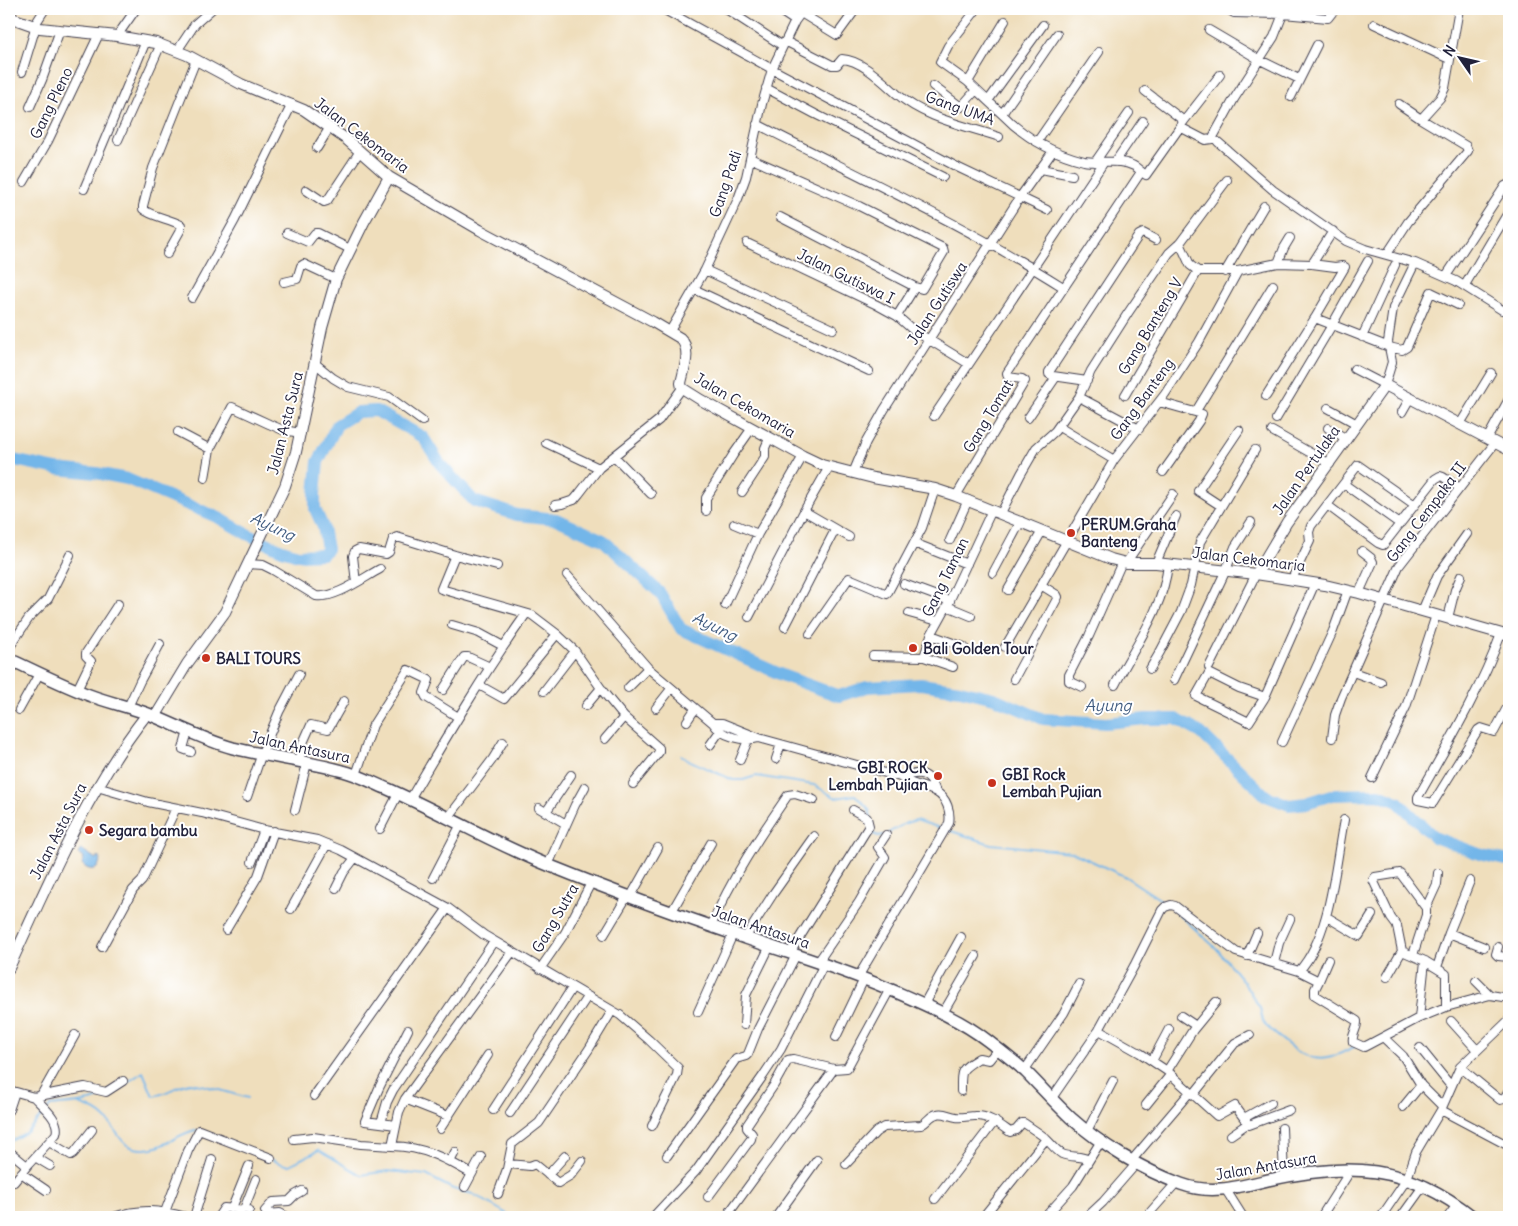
<svg xmlns="http://www.w3.org/2000/svg" width="1518" height="1226" font-family="Delius,sans-serif">
<style>
.water{fill:#73b6e9;stroke:#4a6c92}
.lines{fill:none;stroke-linecap:round;stroke-linejoin:round}
.stream{stroke:#73b6e9;stroke-width:2}
.river{stroke:#73b6e9;stroke-width:12}
.minor-casing{stroke:#413e4e;stroke-width:10}
.tertiary-casing{stroke:#413e4e;stroke-width:12}
.secondary-casing{stroke:#413e4e;stroke-width:14}
.minor{stroke:#fff;stroke-width:8}
.tertiary{stroke:#fff;stroke-width:10}
.secondary{stroke:#fff;stroke-width:11}
.poi-dot{fill:#c8321e;stroke:#fff;stroke-width:2}
.labels{text-anchor:middle;dominant-baseline:central;stroke-width:4;stroke-linejoin:round;paint-order:stroke}
.street-label{font-size:15px;fill:#22223b;stroke:#fff}
.poi-label{font-size:15px;font-weight:bold;fill:#22223b;stroke:#fff;text-anchor:start}
.water-label{font-size:16px;font-style:italic;fill:#425d81;stroke:#fff}
</style>
<rect width="100%" height="100%" fill="#fff"/>
<filter id="ink" filterUnits="userSpaceOnUse"><feTurbulence type="fractalNoise" baseFrequency=".02" numOctaves="2"/><feDisplacementMap in="SourceGraphic" scale="10" xChannelSelector="R" yChannelSelector="G"/><feConvolveMatrix kernelMatrix="1 2 1 2 8 2 1 2 1" color-interpolation-filters="sRGB"/></filter>
<filter id="wash" filterUnits="userSpaceOnUse"><feTurbulence type="fractalNoise" baseFrequency=".0096" numOctaves="4" result="noise"/><feDisplacementMap in="SourceGraphic" scale="20" xChannelSelector="R" yChannelSelector="G"/><feGaussianBlur stdDeviation="1.12" result="paint"/><feColorMatrix in="noise" values="0 0 0 0 0 0 0 0 0 0 0 0 0 0 0 0 0 1.4 0 .05"/><feComposite in="paint" operator="in"/></filter>
<g filter="url(#wash)">
<rect width="100%" height="100%" fill="#efdebc"/>
<path class="water" d="M81,849L96,859L98,856L101,860L97,868C92,871 86,869 82,864L84,857L78,854Z"/>
<g class="lines">
<path class="stream" d="M681,755L688,760L733,780H743L756,776L814,785L836,798L855,795L869,809L871,820
M871,828L873,834L879,836L883,835
M948,830L991,844L1072,852L1126,877L1167,904
M888,833L906,823L916,820L943,829
M1173,909L1217,949L1243,981L1260,1008L1263,1021L1266,1026C1283,1040 1303,1063 1327,1058C1336,1057 1347,1050 1356,1046
M125,1084L143,1072L153,1096C166,1095 177,1085 190,1083C199,1083 236,1095 248,1098
M77,1103C87,1107 96,1109 104,1117C119,1130 119,1149 143,1149C163,1150 178,1133 196,1130
M48,1109L50,1106C77,1103 95,1104 119,1088
M9,1142L27,1132L45,1112
M273,1160C278,1162 284,1166 289,1165C291,1165 314,1152 319,1150L361,1175L388,1171L426,1175L453,1189L473,1194L509,1215L519,1217"/>
<path class="river" d="M9,459L57,469L96,473L127,479L219,518L247,534L282,550L298,555L323,554L327,549L323,527L315,509V494L318,462L337,425L358,412L376,411L423,437L440,464L474,501L517,515L556,519L603,540L660,593L681,629L784,676L839,696L867,687L921,684L960,690L994,698L1043,719L1106,723L1146,719H1176L1201,733L1266,796L1289,805L1306,803L1332,795L1379,794L1398,802L1434,837L1479,854L1509,861"/>
</g>
</g>
<g filter="url(#ink)">
<g class="lines">
<defs>
<path id="minor" d="M663,9L772,69L959,168L1047,210
M726,9L783,46
M777,9L795,21
M977,9L948,46L940,62L968,82L988,101
M1283,14L1328,18L1335,9
M1374,24L1449,59
M34,26L45,9
M1209,30L1260,60L1299,79
M1057,34L1002,114C1025,138 1052,153 1084,161C1100,164 1119,158 1134,166C1138,168 1141,172 1146,175L1180,127L1205,140L1212,139L1234,99L1274,37L1283,14L1234,13L1227,9
M117,36L136,9
M785,41L832,65H837L842,59C862,60 883,82 897,94C926,119 964,125 999,137
M177,51L195,24L212,9
M22,72L36,26
M968,82L1005,21
M933,86L961,107L976,90
M766,88L815,114L943,177
M1145,91L1184,121L1182,124
M1291,97L1317,45
M30,107L42,80L60,30
M1002,114L988,101L1043,25
M1421,119L1440,98L1445,88L1459,9
M1184,121L1220,75
M757,124C860,177 965,225 1063,287
M118,140L161,44
M1037,142L1099,52
M1218,142L1273,190L1346,241L1365,249L1415,263L1456,281L1502,310L1507,309L1509,306
M317,148L330,127
M752,159L859,206L943,248L944,252L922,289L915,287L897,316
M1095,162L1129,113
M1115,162L1143,121
M1041,169L1072,175
M24,182L48,141L99,34
M84,189L146,41
M306,190L324,202L327,201L360,151
M780,217L915,287
M287,233L308,242L315,233H318L350,249
M747,243L877,305L897,316L913,330L969,364L934,416
M1180,243L1190,265L1198,271
M167,254L181,229V225C170,219 150,216 143,209V206L153,168L196,60
M1387,254L1408,222L1468,151L1466,146L1421,119L1399,104
M1278,263L1284,248L1290,238
M1312,264L1333,231
M705,270L833,329
M1198,271H1238L1278,263L1312,264L1335,267L1342,266L1345,267L1315,318L1266,396
M1225,272L1264,206
M1446,276L1505,186L1509,184
M284,282L297,279L301,266L304,264L336,279
M1465,285L1509,211
M694,289L869,371
M192,298L235,220L292,104
M1315,318L1389,347L1402,350L1407,347L1431,292L1458,305
M670,331L705,270L738,199L746,177L762,104L772,69L795,21L801,13L837,35L856,9
M1362,337L1395,265
M316,364L333,378L348,387L389,397L422,421
M969,364L1104,162
M1354,369L1385,385L1392,362L1388,342L1393,308L1415,263
M1087,381L1053,376L1049,374V372L1139,235L1143,233L1156,240
M1125,395L1198,271
M1079,397L1139,429
M1159,402L1202,414L1199,421L1163,472
M1328,408L1357,424
M1196,411L1273,285
M1402,412L1410,398
M1028,418L1056,377
M1276,419L1332,325L1368,261
M1460,424L1491,373
M1059,427L1114,460
M1328,428L1347,439
M1272,431L1330,464
M178,432L210,449
M1487,439L1509,399
M546,443L599,468
M614,456L651,494
M853,473L866,442L884,410L1020,197L1053,151
M205,478L210,449L232,407L269,424L283,430L301,433
M1344,484L1400,524
M742,492L765,457V448L768,441
M956,496L1025,381L1022,379L1008,377L1007,373L1141,172
M555,505L562,504L574,500L579,494L599,468L659,420L682,388
M1415,505L1358,465L1327,505L1378,543L1383,545L1385,543L1435,479L1440,476L1443,477L1460,488
M1221,506L1198,491L1239,430
M706,511V498L733,455L752,428
M804,511L849,537
M1001,513L1021,474L1036,448L1055,431L1079,397L1091,371L1128,313L1169,253L1180,243L1227,180
M734,524L758,534
M950,540L968,500
M914,543L967,564
M455,555L441,589L532,615L557,634L575,651L605,694L624,717L659,748V752L633,784
M1126,563L1173,494
M1156,563L1176,516
M248,564L263,565L273,570L316,596C335,599 363,578 380,569
M993,573L1021,521
M567,575L648,668L713,723H722L759,738L900,777C911,785 924,786 936,792C947,798 951,812 949,823L858,977
M1292,579L1310,541L1309,532L1311,526L1327,505
M356,583L353,556L355,551L359,549L386,554L389,552L393,539L397,537L455,555L497,566
M904,584L950,601
M1008,590L1042,531
M1359,593L1373,562L1371,558L1362,551
M725,605L758,534L803,456
M947,606L971,616
M1422,611L1437,576L1467,534
M909,613L938,621
M749,617L804,511L829,467
M1448,618L1455,590L1461,576
M452,625L479,633L503,646
M785,627L835,530
M810,634L849,578L887,594L922,528L935,489
M1501,634C1480,691 1448,744 1418,797V800L1433,803L1478,730L1481,728L1494,732L1509,704
M931,635L964,647
M1005,647L1114,460L1165,394L1199,342L1238,271
M9,648L29,618L48,599L70,555
M873,656L924,657L953,667
M924,657L931,635L947,606L992,510
M1209,667L1256,574
M1150,669L1160,652L1181,612L1191,585L1200,542L1255,450
M1353,672L1381,682
M1014,679L1058,597L1057,595L1041,585
M1174,680L1226,570L1235,547L1251,522
M479,685L504,699L557,634
M1115,685C1134,647 1164,608 1168,564
M1082,687L1069,681V675L1089,636L1122,562
M628,688L648,668
M77,690L91,661L86,656V653L118,604
M443,690L464,657H468L490,667
M544,691L575,651
M1265,697L1239,688L1209,673L1196,696L1249,722L1265,697L1315,583
M586,706L601,688
M128,707L140,681L160,644
M656,708L671,689
M19,710L39,674
M687,721L695,709
M713,723C722,737 744,742 759,738
M188,731L183,749L191,752
M1332,738L1335,715L1341,698L1399,566L1495,443
M605,739L624,717
M1282,742L1333,631L1348,590
M710,745L720,731
M776,759L781,744
M740,760L748,740
M299,762L303,743L311,725L328,729L344,701
M356,775L373,725L408,670L429,680L424,693L426,697L458,717
M900,777C919,772 929,770 936,792
M1372,778L1406,707L1436,615
M97,787L148,802L202,813L264,830L317,840L341,850L448,908
M247,797L262,753L279,712L299,674
M410,799C447,736 484,673 526,614
M539,808L566,824
M295,810L307,763
M546,812L571,775
M448,818L492,760L503,742
M380,829L398,794
M252,862L264,830
M548,865L575,805L585,787
M433,878L461,824
M336,888L344,872L355,858
M631,896L658,848
M1426,908L1437,884L1438,873
M291,909L327,844
M672,911L711,843
M1327,917L1359,936L1372,915
M711,926C731,879 759,837 788,795L795,794L814,800
M226,930L258,876L274,831
M1449,933L1470,881
M604,935L628,895
M745,938L773,894L814,836
M102,947L133,890L142,881L176,808
M1498,947L1496,954L1498,956L1509,957
M1402,951L1397,926L1391,918L1373,880L1375,877L1400,873L1426,908V915L1413,955
M790,953L869,826L867,818L853,810
M1247,956L1257,933
M818,962L859,902L885,857L878,847L886,835
M1274,963L1279,943L1290,919
M1437,967L1449,933L1484,947
M540,969L565,933L592,881
M1299,971L1319,981L1328,960
M1387,977L1402,951L1425,961L1446,974V1007
M1319,981L1315,989V995L1357,1021C1358,1029 1351,1034 1353,1042L1364,1047L1383,1037L1403,1056L1421,1085L1442,1106
M1476,981L1490,995
M924,1004L961,937
M698,1012L733,934
M943,1013L976,956
M1181,1016L1196,1026
M1419,1018L1425,961
M1451,1021L1477,1050
M744,1025L746,995L770,946
M1099,1030L1140,1053L1167,1071L1217,1116L1235,1106L1249,1125L1289,1110
M836,1037L864,979
M1383,1037L1419,1018L1446,1007L1490,995L1509,998
M1420,1048L1450,1085
M1152,1061L1169,1029
M1460,1067L1500,1100L1504,1099L1509,1090
M1024,1071L1064,1013L1079,984
M1167,1071L1193,1030L1216,1002
M9,1090L34,1097L85,1087L106,1092L123,1081
M961,1091C961,1069 960,1070 979,1058L989,1060L998,1049
M1193,1095L1235,1043L1250,1035
M314,1096L448,908L484,935L620,1015L649,1040L678,1068L677,1075L652,1126
M40,1097L75,1035
M1052,1098L1099,1030L1134,966L1162,910L1165,907L1171,905L1175,906L1236,952L1299,971C1331,936 1335,865 1344,820
M405,1099L448,1116
M1146,1105L1171,1074
M1403,1107L1421,1085
M9,1110L15,1092
M493,1110L572,988
M1441,1110L1509,1146
M510,1113L587,997
M1244,1118L1271,1103
M381,1123L387,1102L393,1090L494,941
M396,1125L365,1121L379,1088L408,1030
M1282,1128L1284,1177
M440,1129L488,1055
M1087,1131L1113,1081
M1231,1135L1247,1124
M294,1139L313,1137L361,1144L392,1146
M49,1142L71,1155L74,1153L92,1130
M9,1151L27,1166
M667,1156L736,1059L746,1056L748,1054L758,1029L796,955
M35,1157L50,1166
M1132,1160L1190,1092
M450,1162L455,1152
M509,1164L530,1166L535,1164L558,1183L571,1175L582,1161
M846,1164L876,1132L884,1127L921,1125C928,1122 930,1115 937,1114C944,1112 949,1116 956,1117C962,1118 969,1116 975,1116C988,1115 1000,1125 1010,1132L1016,1130L1022,1123H1024C1031,1128 1038,1132 1044,1137C1051,1143 1054,1149 1062,1154C1071,1158 1080,1155 1089,1160
M21,1173L46,1190
M472,1174C444,1158 425,1147 392,1146L399,1112L405,1099L512,952
M548,1175L565,1156
M14,1182L27,1166L56,1134C61,1120 42,1106 34,1097
M465,1187L481,1157
M1226,1190L1243,1217
M498,1194L507,1169L512,1144L539,1123L589,1049L612,1011
M708,1197L751,1139L752,1134L747,1128V1125L774,1085L788,1060L793,1059L834,1069L847,1068L890,989
M935,1199L995,1121
M232,1208L249,1166
M244,1209L256,1179
M165,1212L188,1151L199,1130L271,1158
M85,1217H92
M114,1217C140,1208 160,1210 186,1217
M194,1217L212,1159
M218,1217L224,1208L249,1210
M287,1217L280,1213L267,1214L265,1211L273,1202L289,1201L295,1195L302,1191
M653,1217L696,1171L763,1076L781,1049L824,964
M726,1217L834,1069
M776,1217L817,1160
M983,1217L1046,1139
M1045,1217L1073,1186L1101,1141
M1087,1217L1103,1202L1137,1163
M1146,1217L1177,1182
M1321,1217L1347,1176L1349,1170
M1381,1217L1407,1179L1416,1152L1441,1110L1460,1067L1509,1020
M1401,1217L1424,1185
M1448,1217L1457,1205"/>
<path id="tertiary" d="M9,17L40,28L117,36L156,43L187,55L241,84L304,110L346,139L389,177L480,230L653,322L680,338C692,349 684,369 681,383L682,388L701,400L803,456L822,465L873,478L935,489L956,496L1111,559L1126,563H1156L1256,574L1325,585L1359,593L1509,636
M1256,574L1287,522L1385,385L1509,450
M155,717L187,664L225,612L285,486L296,452L322,328L336,279L364,222L389,177
M9,968C49,881 87,790 147,714"/>
<path id="secondary" d="M9,659C35,671 62,685 89,695C110,703 131,707 151,715C178,726 204,740 233,748C269,757 307,761 343,771C359,775 373,783 388,789C442,813 493,843 548,865C610,890 674,914 737,935C790,954 845,969 896,992C928,1006 961,1020 988,1041C1001,1051 1014,1061 1026,1072C1041,1087 1055,1103 1071,1118C1101,1145 1143,1170 1181,1184C1211,1195 1238,1187 1268,1180C1348,1162 1407,1164 1473,1217"/>
</defs>
<use href="#minor" class="minor-casing"/>
<use href="#tertiary" class="tertiary-casing"/>
<use href="#secondary" class="secondary-casing"/>
<use href="#minor" class="minor"/>
<use href="#tertiary" class="tertiary"/>
<use href="#secondary" class="secondary"/>
</g>
</g>
<g class="poi-dot">
<circle cx="1071" cy="533" r="5"/>
<circle cx="913" cy="648" r="5"/>
<circle cx="206" cy="658" r="5"/>
<circle cx="938" cy="776" r="5"/>
<circle cx="992" cy="783" r="5"/>
<circle cx="89" cy="830" r="5"/>
</g>
<g class="labels">
<g class="street-label">
<text transform="translate(51 103) rotate(-64)">Gang Pleno</text>
<text transform="translate(960 108) rotate(20)">Gang UMA</text>
<text transform="translate(362 135) rotate(37)">Jalan Cekomaria</text>
<text transform="translate(725 184) rotate(-71)">Gang Padi</text>
<text transform="translate(846 276) rotate(26)">Jalan Gutiswa I</text>
<text transform="translate(937 303) rotate(-57)">Jalan Gutiswa</text>
<text transform="translate(1150 326) rotate(-59)">Gang Banteng V</text>
<text transform="translate(1142 399) rotate(-54)">Gang Banteng</text>
<text transform="translate(745 405) rotate(30)">Jalan Cekomaria</text>
<text transform="translate(988 416) rotate(-59)">Gang Tomat</text>
<text transform="translate(285 423) rotate(-76)">Jalan Asta Sura</text>
<text transform="translate(1306 470) rotate(-55)">Jalan Pertulaka</text>
<text transform="translate(1426 512) rotate(-53)">Gang Cempaka II</text>
<text transform="translate(1249 559) rotate(7)">Jalan Cekomaria</text>
<text transform="translate(945 577) rotate(-64)">Gang Taman</text>
<text transform="translate(300 747) rotate(12)">Jalan Antasura</text>
<text transform="translate(58 831) rotate(-63)">Jalan Asta Sura</text>
<text transform="translate(555 918) rotate(-60)">Gang Sutra</text>
<text transform="translate(761 927) rotate(19)">Jalan Antasura</text>
<text transform="translate(1266 1166) rotate(-10)">Jalan Antasura</text>
</g>
<g class="poi-label">
<text x="1081" y="524">PERUM.Graha<tspan x="1081" dy="17">Banteng</tspan></text>
<text x="923" y="648">Bali Golden Tour</text>
<text x="216" y="658">BALI TOURS</text>
<text x="928" y="767" text-anchor="end">GBI ROCK<tspan x="928" dy="17">Lembah Pujian</tspan></text>
<text x="1002" y="774">GBI Rock<tspan x="1002" dy="17">Lembah Pujian</tspan></text>
<text x="99" y="830">Segara bambu</text>
</g>
<g class="water-label">
<text transform="translate(273 526) rotate(25)">Ayung</text>
<text transform="translate(715 626) rotate(26)">Ayung</text>
<text x="1108" y="705">Ayung</text>
</g>
</g>
<rect width="1518" height="1226" fill="none" stroke="#fff" stroke-width="30"/>
<g transform="translate(1460 58) rotate(304)" stroke="#ffffff" stroke-width="4" paint-order="stroke">
<path d="M0-4L9 19L0 12L-9 19Z" fill="#22223b"/>
<text y="-8" font-size="14" font-weight="bold" text-anchor="middle" fill="#22223b">N</text>
</g>
</svg>
